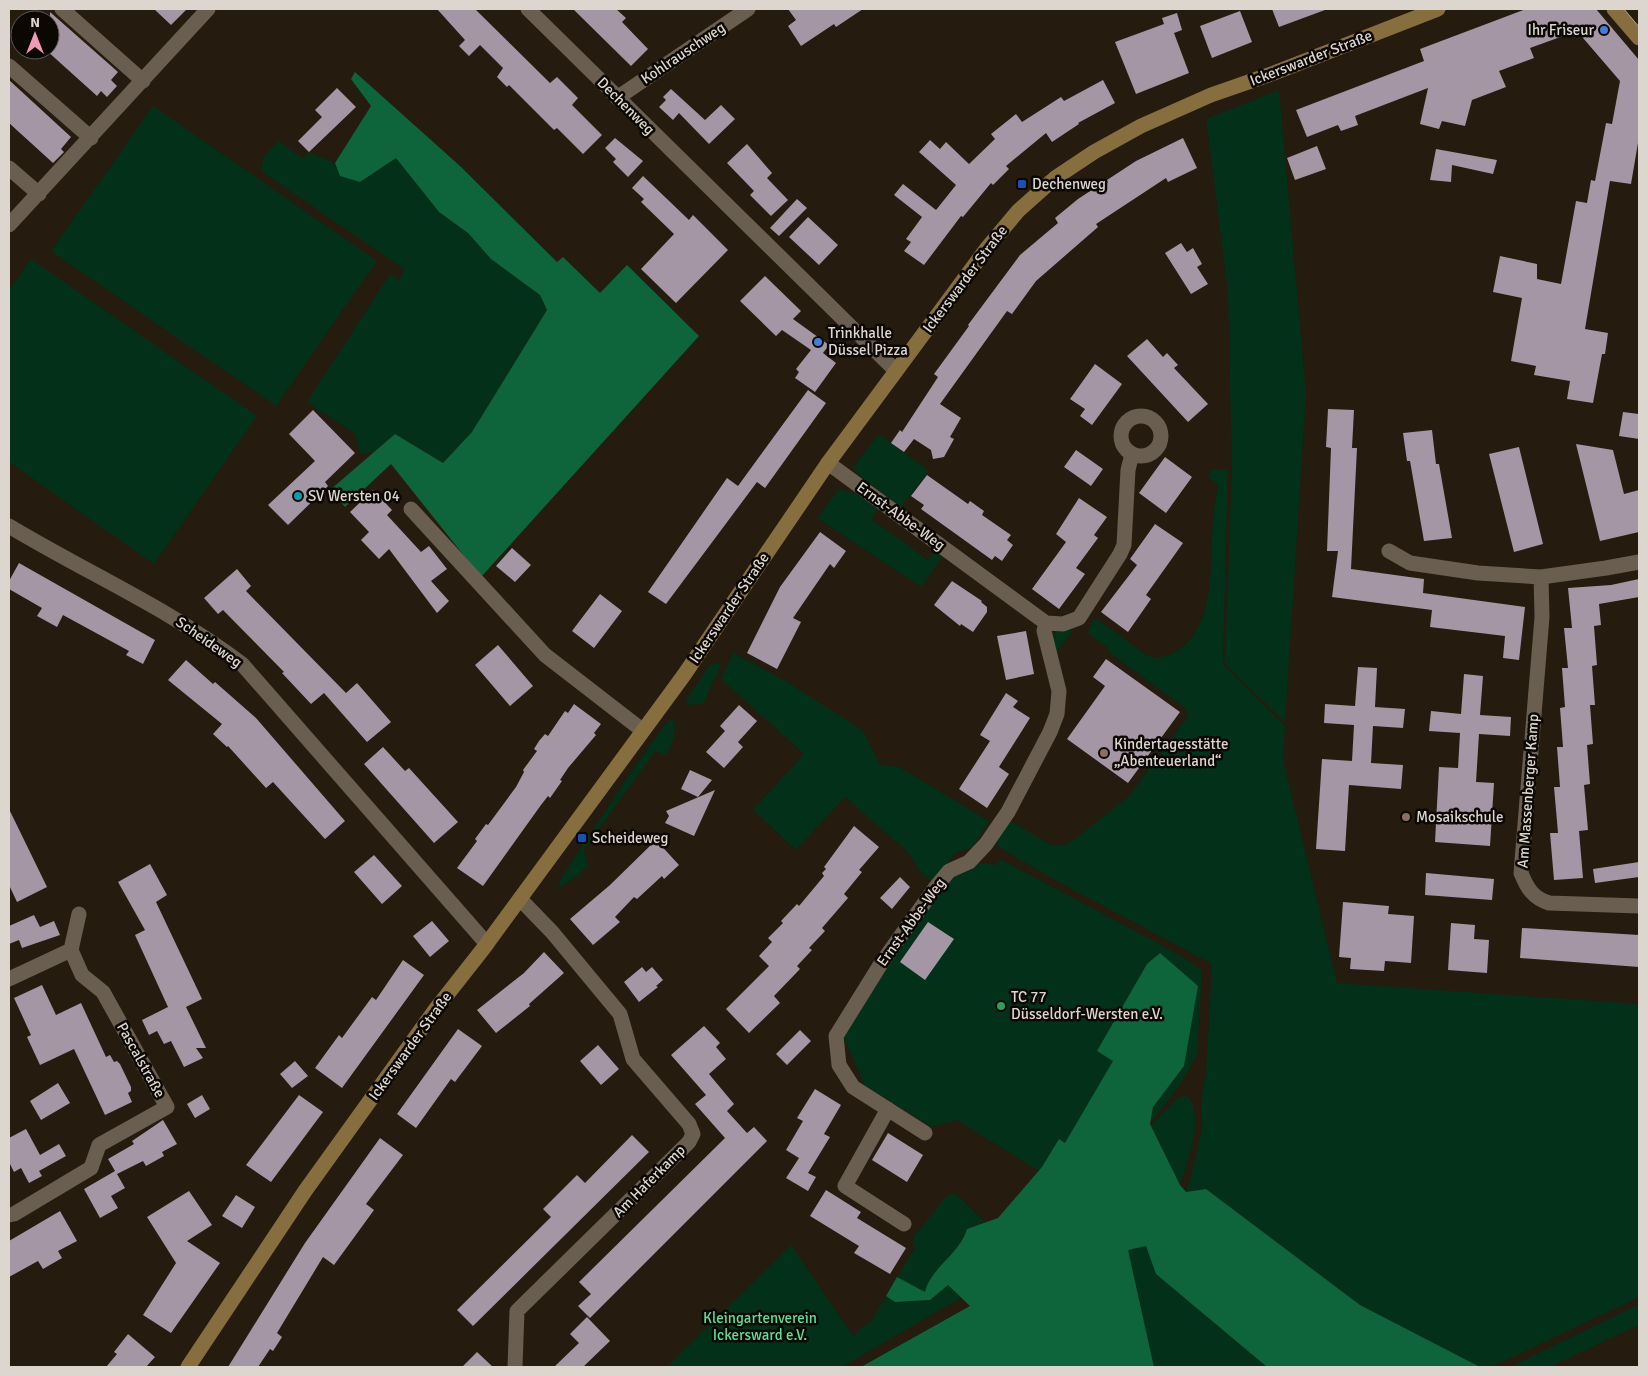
<svg xmlns="http://www.w3.org/2000/svg" width="1648" height="1376" font-family="Signika,sans-serif">
<style>
.green{fill:#033019}
.forest{fill:#0e653b}
.building{fill:#a496a4}
.lines{fill:none;stroke-linecap:round;stroke-linejoin:round}
.street{stroke:#695e4f;stroke-width:15}
.secondary{stroke:#876e3f;stroke-width:15}
.tram{stroke:#a9a198;stroke-width:1}
.shop-dot{fill:#3f7fe0;stroke:#0b0703;stroke-width:2}
.transit-dot{fill:#1a4fb4;stroke:#0b0703;stroke-width:2}
.culture-dot{fill:#0f9aa8;stroke:#0b0703;stroke-width:2}
.education-dot{fill:#8d6e63;stroke:#0b0703;stroke-width:2}
.leisure-dot{fill:#2e9e5b;stroke:#0b0703;stroke-width:2}
.labels{text-anchor:middle;dominant-baseline:central;stroke-width:5;stroke-linejoin:round;paint-order:stroke}
.poi-label{font-size:15px;fill:#ddd6ce;stroke:#0b0703;text-anchor:start}
.street-label{font-size:15px;fill:#ddd6ce;stroke:#0b0703}
.park-label{font-size:15px;fill:#5ae196;stroke:#0b0703}
</style>
<rect width="100%" height="100%" fill="#251b0f"/>
<path class="green" d="M1279,90L1306,393L1285,722L1225,664L1232,470L1228,291L1206,119Z
M153,106L377,261L276,406L51,251Z
M278,141L303,158L309,152L335,163L340,176L360,182L396,158L439,212L468,233L491,259L540,295L547,310L472,432L443,463L395,434L374,452L360,454L355,434L307,402L390,274L400,280L404,269L261,171L264,156Z
M31,259L257,416L154,564L9,462V290Z
M879,434L929,471L901,507L855,472L854,466Z
M1211,470H1228L1223,665L1285,726L1283,760L1337,983L1639,1004V1297L1492,1367H1480L1360,1305L1206,1189L1186,1192L1194,1164L1202,1126L1201,1100L1206,1074L1212,964L1051,878L999,847L996,842L1009,820L1049,844L1060,846L1074,840L1129,796L1189,715L1185,708L1110,653V650L1087,632L1095,618L1148,656C1161,659 1171,656 1181,648C1216,623 1210,559 1213,519C1214,508 1216,496 1218,485L1208,477Z
M839,489L861,495L879,507L871,519L928,560L936,549L945,553L921,587L817,518Z
M1071,629L1072,632L1057,651L1051,634Z
M733,653L786,681L863,731L880,765L899,767L989,821L973,847L956,852L933,882L921,873L909,853L845,797L796,850L753,810L804,754L721,679Z
M716,662L721,665L703,704L688,705L686,701L708,667Z
M672,720L675,722L674,737L667,754L662,755L656,750L584,850L588,866L577,876L558,889L561,878C597,825 630,771 668,721Z
M1000,859L1161,945L1192,963L1202,971L1197,1055L1178,1088L1151,1122L1153,1107L1184,1066L1159,952L1117,1062L1069,1147L1042,1173L957,1120L932,1127L865,1086L841,1031L951,873L973,862L997,865Z
M1184,1096L1190,1098C1203,1123 1188,1160 1180,1185L1151,1126L1176,1099Z
M954,1192L985,1222L967,1229C960,1254 931,1267 925,1293L897,1277L915,1248L913,1237L945,1198Z
M791,1245L853,1336L872,1320L886,1296L895,1302L930,1300L948,1284L962,1297L842,1367H667Z
M1147,1245L1156,1274L1267,1367H1154L1128,1250Z
M1639,1304V1325L1550,1367H1510Z"/>
<path class="forest" d="M355,72L460,166L557,262L563,257L600,293L627,265L699,336L481,577L391,464L345,507L330,490L395,434L443,463L472,432L547,310L540,295L491,259L468,233L439,212L396,158L360,182L340,176L335,163L371,106L351,79Z
M1160,953L1198,986L1184,1066L1153,1107L1150,1124L1180,1185L1186,1192L1206,1189L1360,1305L1480,1367H1267L1156,1274L1146,1246L1128,1250L1154,1367H861L970,1306L948,1285L930,1300L895,1302L886,1296L897,1277L925,1292C931,1267 960,1254 967,1229L998,1218L1042,1167L1059,1139L1065,1143L1113,1061L1097,1051L1147,964Z"/>
<path class="building" d="M154,9H187L171,25Z
M437,9H475L550,83L557,77L578,98L572,105L602,135L583,154L557,128L554,130L509,85L507,87L497,77L503,68L480,45L469,56L459,46L465,40Z
M573,9H616L626,18L622,22L648,49L631,66Z
M788,9H863L836,27L834,24L801,46L788,26L796,20Z
M1272,9H1324L1325,10L1279,27Z
M1526,9H1596L1639,60V137L1631,184L1610,181L1585,329L1608,333L1605,354H1602L1593,403L1567,399L1570,381L1534,375L1536,366L1511,361L1522,298L1493,292L1500,256L1537,264V279L1561,284L1576,201L1587,203L1591,180L1595,181L1606,123L1612,124L1620,81L1577,31L1530,48L1534,58L1499,71L1506,87L1472,100L1465,126L1442,121L1439,129L1420,124L1428,88L1355,116L1358,125L1341,131L1338,125L1307,137L1296,110L1424,61L1420,49Z
M1240,11L1252,42L1212,58L1200,26Z
M50,12L118,72L111,80L117,86L107,97L101,91L97,96L46,50H50Z
M1177,13L1182,30L1174,33L1189,73L1136,94L1115,42L1164,24L1162,18Z
M9,80L71,137L61,149L64,152L53,163L9,123Z
M1103,80L1115,103L1078,123L1079,124L1052,142L1046,133L1006,166L1009,169L993,185L991,183L963,217L961,216L924,265L904,251L911,242L906,239L922,217L894,195L903,184L936,210L956,185L919,152L930,140L940,149L946,142L969,164L995,139L991,134L1016,114L1022,122L1061,97L1064,101Z
M337,88L356,107L309,152L298,141L322,117L315,110Z
M671,89L705,120L721,105L735,119L709,144L679,113L673,120L659,107L666,100L663,97Z
M615,138L643,161L628,177L613,162L616,159L605,148Z
M1183,138L1197,168L1168,182L1166,178L1096,224L1098,227L1036,281L1012,314L1007,311L940,404L961,418L950,437L954,439L944,457L933,459L931,450L914,439L904,452L891,443L900,430L902,432L938,377L934,374L969,326L968,325L1020,255L1058,223L1055,218L1078,199L1136,161Z
M747,144L772,173L767,178L788,200L771,216L750,195L754,191L727,163Z
M1317,146L1326,169L1295,180L1287,158Z
M1436,149L1497,160L1493,174L1452,165L1451,182L1430,180Z
M643,176L689,220L693,215L728,250L676,303L641,269L674,234L641,202L644,199L632,188Z
M797,199L807,208L779,236L770,228Z
M808,217L838,245L819,265L789,237Z
M1181,243L1187,252L1193,248L1202,264L1197,267L1208,284L1191,294L1165,253Z
M765,276L801,311L793,319L829,345L823,353L836,363L815,392L795,378L799,372L796,369L811,350L782,330L776,336L740,301Z
M1147,339L1163,357L1167,353L1178,365L1174,368L1208,404L1188,422L1127,356Z
M1095,364L1122,384L1092,425L1080,416L1085,409L1070,399Z
M808,390L826,403L765,488L757,482L666,604L648,592L727,478L738,486Z
M1328,409L1354,410L1352,448H1357L1351,569L1424,579L1423,593L1525,607L1519,660L1503,658L1505,636L1430,627L1432,610L1332,597L1338,551H1327L1331,448L1326,447Z
M313,410L355,453L325,482L328,486L288,525L268,505L315,461L289,434Z
M1623,412L1639,414V439L1619,436Z
M1432,430L1436,464H1439L1452,538L1424,541L1410,461H1407L1403,433Z
M1576,444L1613,450L1624,494L1639,490V532L1600,541Z
M1519,447L1543,544L1514,552L1489,454Z
M1076,450L1103,469L1091,486L1064,467Z
M1165,457L1192,477L1166,513L1139,493Z
M927,475L968,504L970,501L984,511L982,515L1011,535L1007,540L1013,545L1002,561L995,556L992,560L921,509L924,505L911,496Z
M373,490L392,510L387,515L421,552L429,546L447,569L431,581L449,601L437,613L389,549L379,559L361,540L369,532L350,512Z
M1079,498L1107,517L1094,535L1098,538L1076,568L1085,574L1059,609L1032,589L1066,542L1056,534Z
M1155,524L1183,543L1146,595L1151,599L1128,632L1101,612L1137,565L1130,559Z
M820,532L846,551L834,568L830,564L793,618L801,622L777,669L747,653L780,587Z
M512,548L531,565L515,582L496,566Z
M19,563L155,640L143,664L126,655L129,651L63,615L57,627L37,616L42,608L9,589V581Z
M237,569L251,586L246,591L346,693L357,683L391,722L367,742L324,693L311,704L282,673L284,672L223,610L218,614L204,598Z
M1639,579V597L1599,604L1601,625L1594,626L1597,665L1592,666L1595,705H1590L1593,744L1587,745L1590,784L1584,785L1588,830L1579,831L1583,878L1554,880L1550,833H1558L1554,787H1560L1557,747H1563L1560,708L1565,707L1562,668H1568L1564,628H1572L1568,588L1611,585Z
M952,581L982,601L981,602L987,607V612L973,632L961,624L960,626L934,605Z
M600,594L622,611L594,648L572,631Z
M1026,631L1034,674L1006,680L997,636Z
M498,645L533,686L510,706L475,665Z
M1106,659L1180,712L1128,783L1067,739L1105,686L1093,677Z
M186,660L213,684L215,682L256,718L345,821L325,839L273,782L266,788L228,746L227,747L213,734L222,724L168,680Z
M1358,667L1377,668L1375,707L1405,709L1403,728L1373,726L1371,763L1403,765L1401,789L1349,785L1345,851L1316,849L1322,759L1352,761L1354,725L1324,723L1325,704L1355,706Z
M1464,674L1483,676L1480,715L1511,717L1510,736L1479,734L1476,782L1494,783L1490,846L1435,842L1439,767L1458,768L1460,733L1429,731L1431,711L1461,714Z
M1006,693L1018,701L1013,707L1030,718L999,767L1009,774L987,808L959,789L990,741L980,735Z
M574,704L601,724L594,733L596,735L568,768L560,780L562,781L550,798L548,796L541,805L483,886L457,868L477,841L475,839L486,824L488,825L516,787L524,772L523,770L537,751L534,749L539,741L545,734L548,736L565,711L568,713Z
M739,705L757,721L738,742L743,747L724,768L706,752L725,731L720,726Z
M383,747L405,771L409,768L458,822L434,843L364,764Z
M690,770L712,780L698,797L681,789Z
M715,790L694,836L665,823L669,816L666,811Z
M9,809L47,887L17,902L9,885Z
M854,826L879,847L859,870L862,872L844,894L848,898L822,928L825,931L809,948L812,950L797,966L800,969L774,996L780,1003L749,1033L726,1009L769,966L759,956L772,942L768,938L783,923L781,921L797,904L799,906L824,876L822,873L826,869L824,867Z
M656,840L679,865L664,879L662,876L637,899L634,897L615,917L620,922L593,945L570,919L610,885Z
M374,855L402,886L382,904L354,872Z
M1639,862V877L1595,883L1593,869Z
M150,864L167,895L156,902L202,999L186,1007L206,1048H196L203,1058L184,1067L171,1041L164,1044L157,1031L149,1035L142,1020L168,1007L135,935L145,930L118,882Z
M1426,873L1494,879L1492,900L1425,895Z
M900,877L910,887L892,909L880,898Z
M1343,902L1389,906L1388,914L1414,916L1411,963L1385,961L1384,971L1350,969L1351,958L1339,957Z
M34,915L40,927L54,921L60,935L22,948L19,940L9,944V926Z
M432,921L449,941L430,957L413,936Z
M928,922L954,939L925,980L900,962Z
M1451,923L1475,925L1474,939L1489,940L1487,973L1448,970Z
M1522,928L1639,935V967L1520,958Z
M544,952L564,973L529,1004L530,1006L496,1033L477,1010L524,973Z
M403,960L424,975L342,1088L315,1068L339,1035L342,1038L372,997L376,1000Z
M642,967L646,972L652,967L663,980L656,986L658,987L639,1002L624,982Z
M42,985L56,1015L81,1003L106,1057L110,1055L114,1062L117,1061L120,1064L131,1087V1091L128,1093L132,1102L105,1115L74,1049L40,1065L27,1037L31,1035L14,998Z
M704,1026L720,1043L716,1047L726,1059L709,1074L734,1104L727,1111L747,1133L754,1127L767,1141L590,1318L578,1306L591,1294L579,1282L725,1138L695,1104L706,1095L671,1055Z
M458,1029L482,1046L455,1082L451,1079L416,1128L397,1114Z
M800,1030L811,1041L787,1065L776,1054Z
M598,1045L619,1069L601,1085L580,1061Z
M295,1061L308,1076L292,1088L280,1074Z
M58,1083L70,1103L41,1120L30,1101Z
M815,1089L841,1105L824,1134L830,1137L808,1173L816,1177L808,1191L786,1178L799,1158L786,1150L803,1121L797,1118Z
M202,1095L210,1109L195,1118L187,1104Z
M299,1095L323,1112L271,1182L246,1165Z
M163,1120L177,1144L162,1152L164,1156L146,1166L143,1161L117,1174L125,1188L111,1196L118,1208L100,1218L84,1189L115,1171L108,1159L134,1144L132,1141Z
M26,1129L40,1155L59,1144L66,1156L39,1171L42,1176L29,1183L21,1168L14,1172L9,1162V1138Z
M888,1133L923,1155L907,1182L872,1160Z
M632,1135L649,1152L473,1326L457,1310L551,1217L543,1209L577,1175L585,1183Z
M380,1138L403,1155L366,1204L374,1210L334,1265L323,1257L277,1333L282,1337L273,1351L270,1349L258,1367H228L305,1243Z
M826,1190L861,1212L857,1218L906,1248L890,1274L854,1253L859,1246L810,1216Z
M189,1191L212,1225L187,1241L220,1263L171,1333L143,1315L176,1263L147,1217Z
M236,1195L255,1207L242,1228L222,1216Z
M60,1211L77,1241L58,1251L62,1258L43,1269L38,1261L9,1277V1241Z
M587,1317L610,1341L583,1367H554L579,1343L570,1334Z
M128,1334L155,1357L146,1367H106L117,1354L114,1352Z
M477,1352L493,1367H462Z"/>
<g class="lines">
<path class="street" d="M62,9L143,81
M528,9L896,371
M9,66L91,138
M617,98L748,9
M9,168L39,194
M9,225L208,9
M1121 436a20 20 0 1 1 40 0a20 20 0 1 1-40 0Z
M828,463L1046,623
M411,509L545,655L642,730
M9,526C87,573 170,609 242,664L487,944
M1389,551L1410,563L1478,573L1541,577L1606,568L1639,562
M1541,577L1542,617L1521,873C1527,888 1533,898 1549,903L1639,906
M71,950L79,914
M9,979L71,950L82,975L103,992L167,1107L99,1145L91,1168L14,1214L9,1215
M888,1109L845,1186L904,1224
M925,1133L853,1087L839,1065L836,1036L882,962L935,888L949,871L969,862L986,844L1008,812L1050,732L1057,714L1059,691L1044,631L1046,623L1063,624L1079,618L1120,554L1124,545L1128,470L1132,454
M515,1367L517,1311L689,1142L693,1134L689,1124L633,1059L620,1014L552,932L520,899"/>
<path class="secondary" d="M1614,9L1639,38
M188,1367L305,1191L435,1010L483,949L684,675L828,463L987,248L1018,211L1055,178L1094,152L1141,126L1211,95L1274,73L1438,9"/>
<path class="tram" d="M1624,9L1639,27"/>
</g>
<g class="shop-dot">
<circle cx="1604" cy="30" r="5"/>
<circle cx="818" cy="342" r="5"/>
</g>
<g class="transit-dot">
<rect x="1017" y="179" width="10" height="10" rx="2.5"/>
<rect x="577" y="833" width="10" height="10" rx="2.5"/>
</g>
<circle class="culture-dot" cx="298" cy="496" r="5"/>
<g class="education-dot">
<circle cx="1104" cy="753" r="5"/>
<circle cx="1406" cy="817" r="5"/>
</g>
<circle class="leisure-dot" cx="1001" cy="1006" r="5"/>
<g class="labels">
<g class="poi-label">
<text x="1594" y="30" text-anchor="end">Ihr Friseur</text>
<text x="1032" y="184">Dechenweg</text>
<text x="828" y="333">Trinkhalle<tspan x="828" dy="17">Düssel Pizza</tspan></text>
<text x="308" y="496">SV Wersten 04</text>
<text x="1114" y="744">Kindertagesstätte<tspan x="1114" dy="17">„Abenteuerland“</tspan></text>
<text x="1416" y="817">Mosaikschule</text>
<text x="592" y="838">Scheideweg</text>
<text x="1011" y="997">TC 77<tspan x="1011" dy="17">Düsseldorf-Wersten e.V.</tspan></text>
</g>
<g class="street-label">
<text transform="translate(683 53) rotate(-34)">Kohlrauschweg</text>
<text transform="translate(1311 58) rotate(-21)">Ickerswarder Straße</text>
<text transform="translate(626 106) rotate(45)">Dechenweg</text>
<text transform="translate(965 279) rotate(-53)">Ickerswarder Straße</text>
<text transform="translate(901 516) rotate(36)">Ernst-Abbe-Weg</text>
<text transform="translate(729 608) rotate(-56)">Ickerswarder Straße</text>
<text transform="translate(209 642) rotate(35)">Scheideweg</text>
<text transform="translate(1528 791) rotate(-86)">Am Massenberger Kamp</text>
<text transform="translate(911 922) rotate(-54)">Ernst-Abbe-Weg</text>
<text transform="translate(410 1046) rotate(-54)">Ickerswarder Straße</text>
<text transform="translate(141 1060) rotate(61)">Pascalstraße</text>
<text transform="translate(649 1181) rotate(-45)">Am Haferkamp</text>
</g>
<g class="park-label">
<text x="760" y="1318">Kleingartenverein<tspan x="760" dy="17">Ickersward e.V.</tspan></text>
</g>
</g>
<rect width="1648" height="1376" fill="none" stroke="#ddd6ce" stroke-width="20"/>
<g transform="translate(35 35)"><circle r="24" fill="#0b0703" stroke="#5f5a54"/>
<path d="M0-4L9 19L0 12L-9 19Z" fill="#f09ab6"/>
<text y="-8" font-size="14" font-weight="bold" text-anchor="middle" fill="#ddd6ce">N</text>
</g>
</svg>
